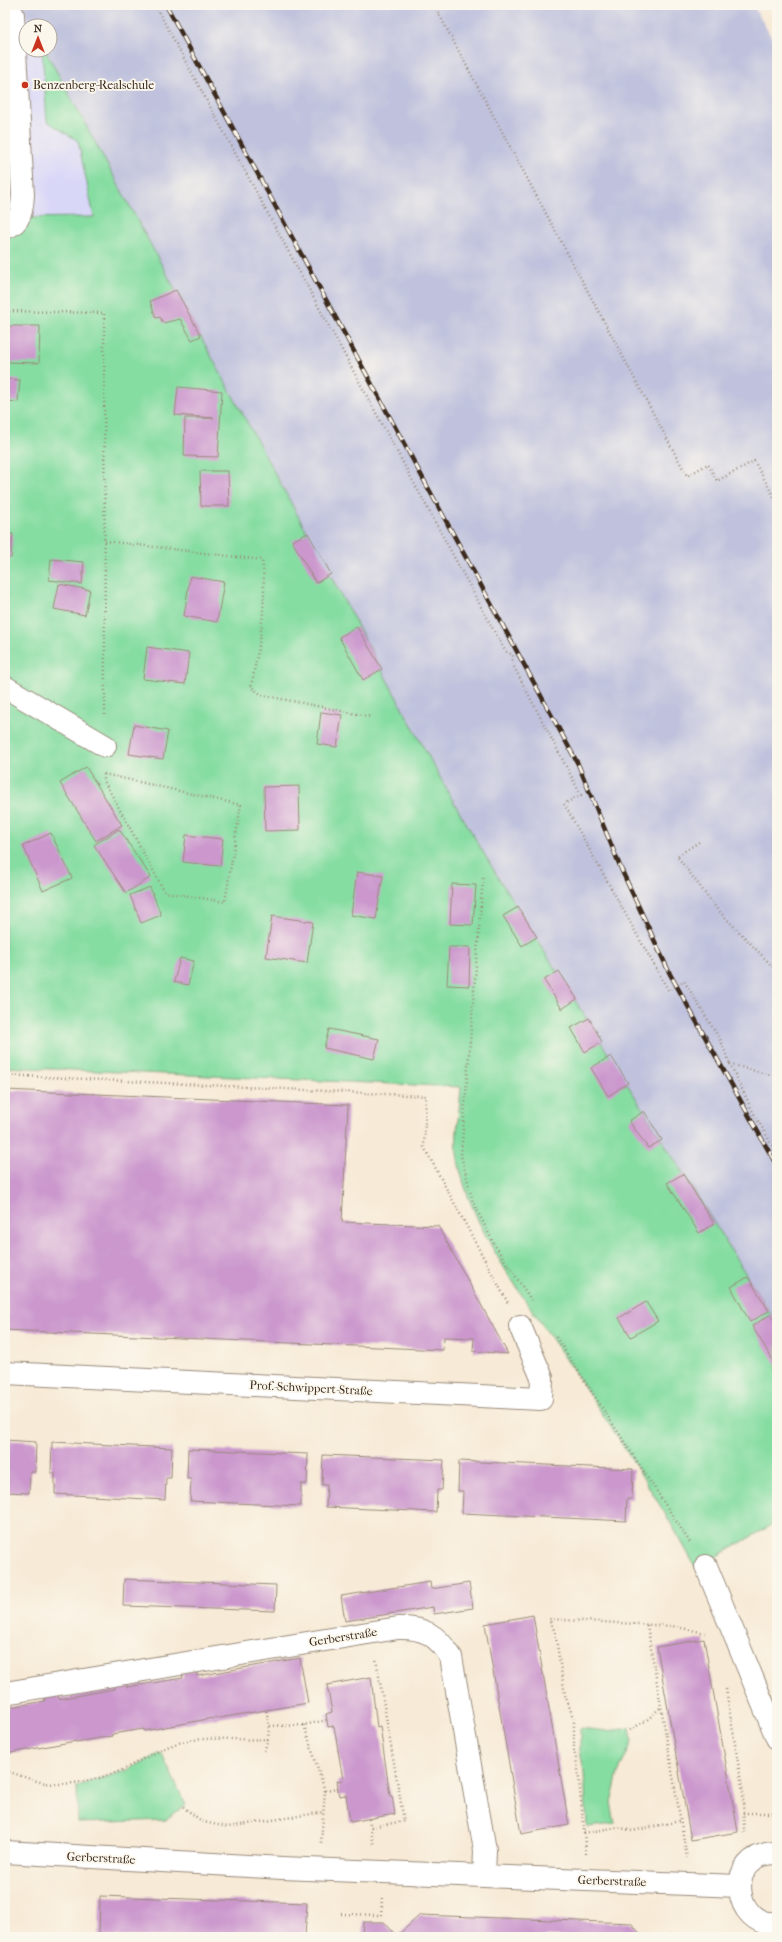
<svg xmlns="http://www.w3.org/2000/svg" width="782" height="1942" font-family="'IM FELL French Canon',serif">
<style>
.built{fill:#d9d7f8}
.industrial{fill:#c0c2dd}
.green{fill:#86dda2;stroke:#608460}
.building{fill:#cb97cd}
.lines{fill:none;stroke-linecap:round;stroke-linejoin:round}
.minor-casing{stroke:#998a7a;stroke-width:24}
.path{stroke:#998a7a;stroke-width:2.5;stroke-dasharray:1 3;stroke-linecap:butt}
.minor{stroke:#fff;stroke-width:22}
.rail-casing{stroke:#3b2a1e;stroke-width:4.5}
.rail{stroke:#fbf7ec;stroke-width:3;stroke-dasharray:9;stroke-linecap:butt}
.poi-dot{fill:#c8321e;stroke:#fbf7ec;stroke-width:1.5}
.labels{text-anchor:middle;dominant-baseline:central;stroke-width:3.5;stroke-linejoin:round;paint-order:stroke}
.poi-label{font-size:12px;fill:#3b2a1e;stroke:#fbf7ec;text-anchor:start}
.street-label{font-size:12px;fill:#3b2a1e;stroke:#fbf7ec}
</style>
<rect width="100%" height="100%" fill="#fbf7ec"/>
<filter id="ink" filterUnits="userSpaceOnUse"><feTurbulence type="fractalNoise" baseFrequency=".025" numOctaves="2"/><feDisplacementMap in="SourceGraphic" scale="8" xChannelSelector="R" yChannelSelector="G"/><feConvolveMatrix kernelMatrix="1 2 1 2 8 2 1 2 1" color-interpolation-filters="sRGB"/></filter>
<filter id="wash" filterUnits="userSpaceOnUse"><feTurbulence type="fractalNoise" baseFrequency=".012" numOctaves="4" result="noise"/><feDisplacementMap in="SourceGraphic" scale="16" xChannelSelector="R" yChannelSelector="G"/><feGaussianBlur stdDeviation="0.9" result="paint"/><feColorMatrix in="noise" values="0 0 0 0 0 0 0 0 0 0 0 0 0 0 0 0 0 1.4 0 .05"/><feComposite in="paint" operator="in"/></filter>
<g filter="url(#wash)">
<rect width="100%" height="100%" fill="#f7ead6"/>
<path class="built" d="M5,5H21L32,26H26V50H42L47,121L78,141L94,217L5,218Z"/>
<path class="industrial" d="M21,5H753L777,47V1324L496,874L449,794L45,50H50V26H32Z"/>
<path class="green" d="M42,50H45L449,794L496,874L777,1324V1522L696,1568C657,1496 613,1430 568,1362C527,1301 468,1228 457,1154C455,1137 460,1105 461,1087L5,1067V218L94,217L78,141L47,121Z
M580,1728L607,1731L630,1728L632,1742L618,1773L611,1802L615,1824L587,1827L584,1772L580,1750Z
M161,1753L186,1805L165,1820L78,1823L77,1786L125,1771Z"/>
<g id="blocks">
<path class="building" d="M176,290L201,336L192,340L180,319L163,323L160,317L156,318L150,301Z
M8,326H40L39,363L7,362Z
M5,379L20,380L18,402L5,401Z
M178,387L222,391L218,457L184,456L185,418H214L175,415Z
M200,471H228L229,506H201Z
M5,533L13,534L11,558H5Z
M308,533L331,574L316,583L292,541Z
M51,559L84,562L82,584L49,580Z
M190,576L224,582L217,622L184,616Z
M59,584L90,590L85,615L54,609Z
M357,627L382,669L363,680L339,637Z
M147,647L189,653L185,684L143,679Z
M321,712L342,715L337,747L317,744Z
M134,725L168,731L163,759L129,754Z
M86,767L122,825L96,841L60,783Z
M299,786L300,830L265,831L264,787Z
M119,829L151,877L126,893L94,845Z
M51,833L72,878L43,891L23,846Z
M186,835L223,839L220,866L183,862Z
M357,872L383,876L376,919L351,915Z
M452,884L476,885L473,925L450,924Z
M150,887L161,915L141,923L130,895Z
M518,907L537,937L522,946L503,916Z
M272,916L313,922L307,963L266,957Z
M449,947H470L469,986L447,985Z
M180,958L194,961L188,985L174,982Z
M559,971L577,999L562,1009L544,980Z
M589,1018L602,1042L585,1052L571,1028Z
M329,1029L379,1039L374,1059L324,1048Z
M611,1056L628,1083L608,1096L591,1068Z
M5,1090L348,1105L342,1222L438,1226L508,1354L473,1351L474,1338L444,1337L443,1350L5,1330Z
M644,1111L662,1140L648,1148L629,1121Z
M683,1174L714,1224L699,1233L667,1183Z
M748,1277L769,1311L750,1322L731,1287Z
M646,1302L658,1321L631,1337L619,1318Z
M771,1314L777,1324L776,1365L752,1326Z
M5,1440L36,1442L35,1472H30L29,1493L5,1492Z
M52,1442L172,1448L171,1478H166L165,1500L55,1494V1473H51Z
M188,1449L308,1454L307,1484H301V1506L190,1501L191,1479H187Z
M323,1455L444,1460L442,1490H437L436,1512L326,1507L327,1485H322Z
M459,1461L633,1469L632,1499H627L626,1521L462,1513L463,1491H458Z
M124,1579L276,1585L275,1611L123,1606Z
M430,1582L431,1589L469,1583L473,1608L434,1614L433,1607L345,1621L341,1596Z
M533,1615L569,1825L521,1834L485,1624Z
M704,1639L738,1832L691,1840L657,1647Z
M300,1658L308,1703L213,1719V1718L144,1731V1729L112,1734V1736L76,1742V1741L5,1754V1708L45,1701L44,1696L58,1694L59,1699L114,1689L113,1684L126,1682L127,1687L183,1678L182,1673L196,1670L197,1676Z
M371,1677L377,1727L380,1726L390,1796H392L395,1814L350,1822L346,1795L339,1796L337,1781L343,1780L334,1726L328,1727L326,1714L332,1712L327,1685Z
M100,1896L307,1903L305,1937H99Z
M420,1915L631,1923L643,1937H362L363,1922H384L397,1936Z
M668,1934L689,1935V1937H665Z"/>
</g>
</g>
<g filter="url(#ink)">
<use href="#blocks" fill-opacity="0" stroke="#998a7a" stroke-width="1"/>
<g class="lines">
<defs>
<path id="minor" d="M5,6L9,8L13,15L23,195C22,210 21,223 5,228
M5,687L105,746
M5,1373L541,1399L542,1378L520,1326
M706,1566L777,1738
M5,1693L398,1628C424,1627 437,1635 451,1657L485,1850L484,1876
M5,1852L282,1868L739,1886
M777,1853C722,1853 734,1929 777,1923"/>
</defs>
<use href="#minor" class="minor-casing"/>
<path class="path" d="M155,5L505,651L513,655L512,663L581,795L564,804L668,990L684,981L721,1041L730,1064
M434,5L687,476L708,464L717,481L754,461L777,502
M5,311L104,313L105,715
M105,541L262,560C268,601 259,647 251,687L262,695L372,717
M104,774L241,805L225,902L165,892L104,781V772
M699,842L677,856L717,909L777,971
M483,878L461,1155L473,1202L494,1244L532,1301
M5,1075L426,1096L424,1147L508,1303
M777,1077L730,1064L753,1112L777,1154
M556,1337L691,1544
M647,1625L687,1858
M726,1689L743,1793L744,1835
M304,1725L325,1791L321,1843
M270,1726L304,1725L327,1720
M630,1730L647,1720L661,1707
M264,1751C270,1736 270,1726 266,1710
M5,1771C19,1774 32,1781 46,1783C67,1787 107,1778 126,1768C146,1758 165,1745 187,1741C214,1736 242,1741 269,1739
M325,1791L338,1789
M183,1807L203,1822L228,1827L324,1812
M743,1813H777
M369,1819L374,1846
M371,1827L404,1821L376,1659
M584,1833L618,1827L632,1831L680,1821
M586,1854L578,1769L574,1750V1720L565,1695L555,1632L549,1619L672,1626L705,1633
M341,1914L381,1915L382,1898
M717,1937V1936"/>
<use href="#minor" class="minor"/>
<defs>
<path id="rail" d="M166,5L578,764L622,871L670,974L777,1166"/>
</defs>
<use href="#rail" class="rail-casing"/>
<use href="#rail" class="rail"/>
</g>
</g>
<circle class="poi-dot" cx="25" cy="85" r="4"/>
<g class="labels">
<g class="poi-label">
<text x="33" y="85">Benzenberg-Realschule</text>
</g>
<g class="street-label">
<text transform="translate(311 1388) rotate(3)">Prof.-Schwippert-Straße</text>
<text transform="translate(343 1637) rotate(-9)">Gerberstraße</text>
<text transform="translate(101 1858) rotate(3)">Gerberstraße</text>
<text transform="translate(612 1881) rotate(2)">Gerberstraße</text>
</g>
</g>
<rect width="782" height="1942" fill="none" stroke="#fbf7ec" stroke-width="20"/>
<g transform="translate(38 38)"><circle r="19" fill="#fbf7ec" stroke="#aea59a"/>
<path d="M0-3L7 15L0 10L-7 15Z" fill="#c8321e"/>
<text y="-6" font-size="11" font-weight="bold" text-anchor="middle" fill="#3b2a1e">N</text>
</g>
</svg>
